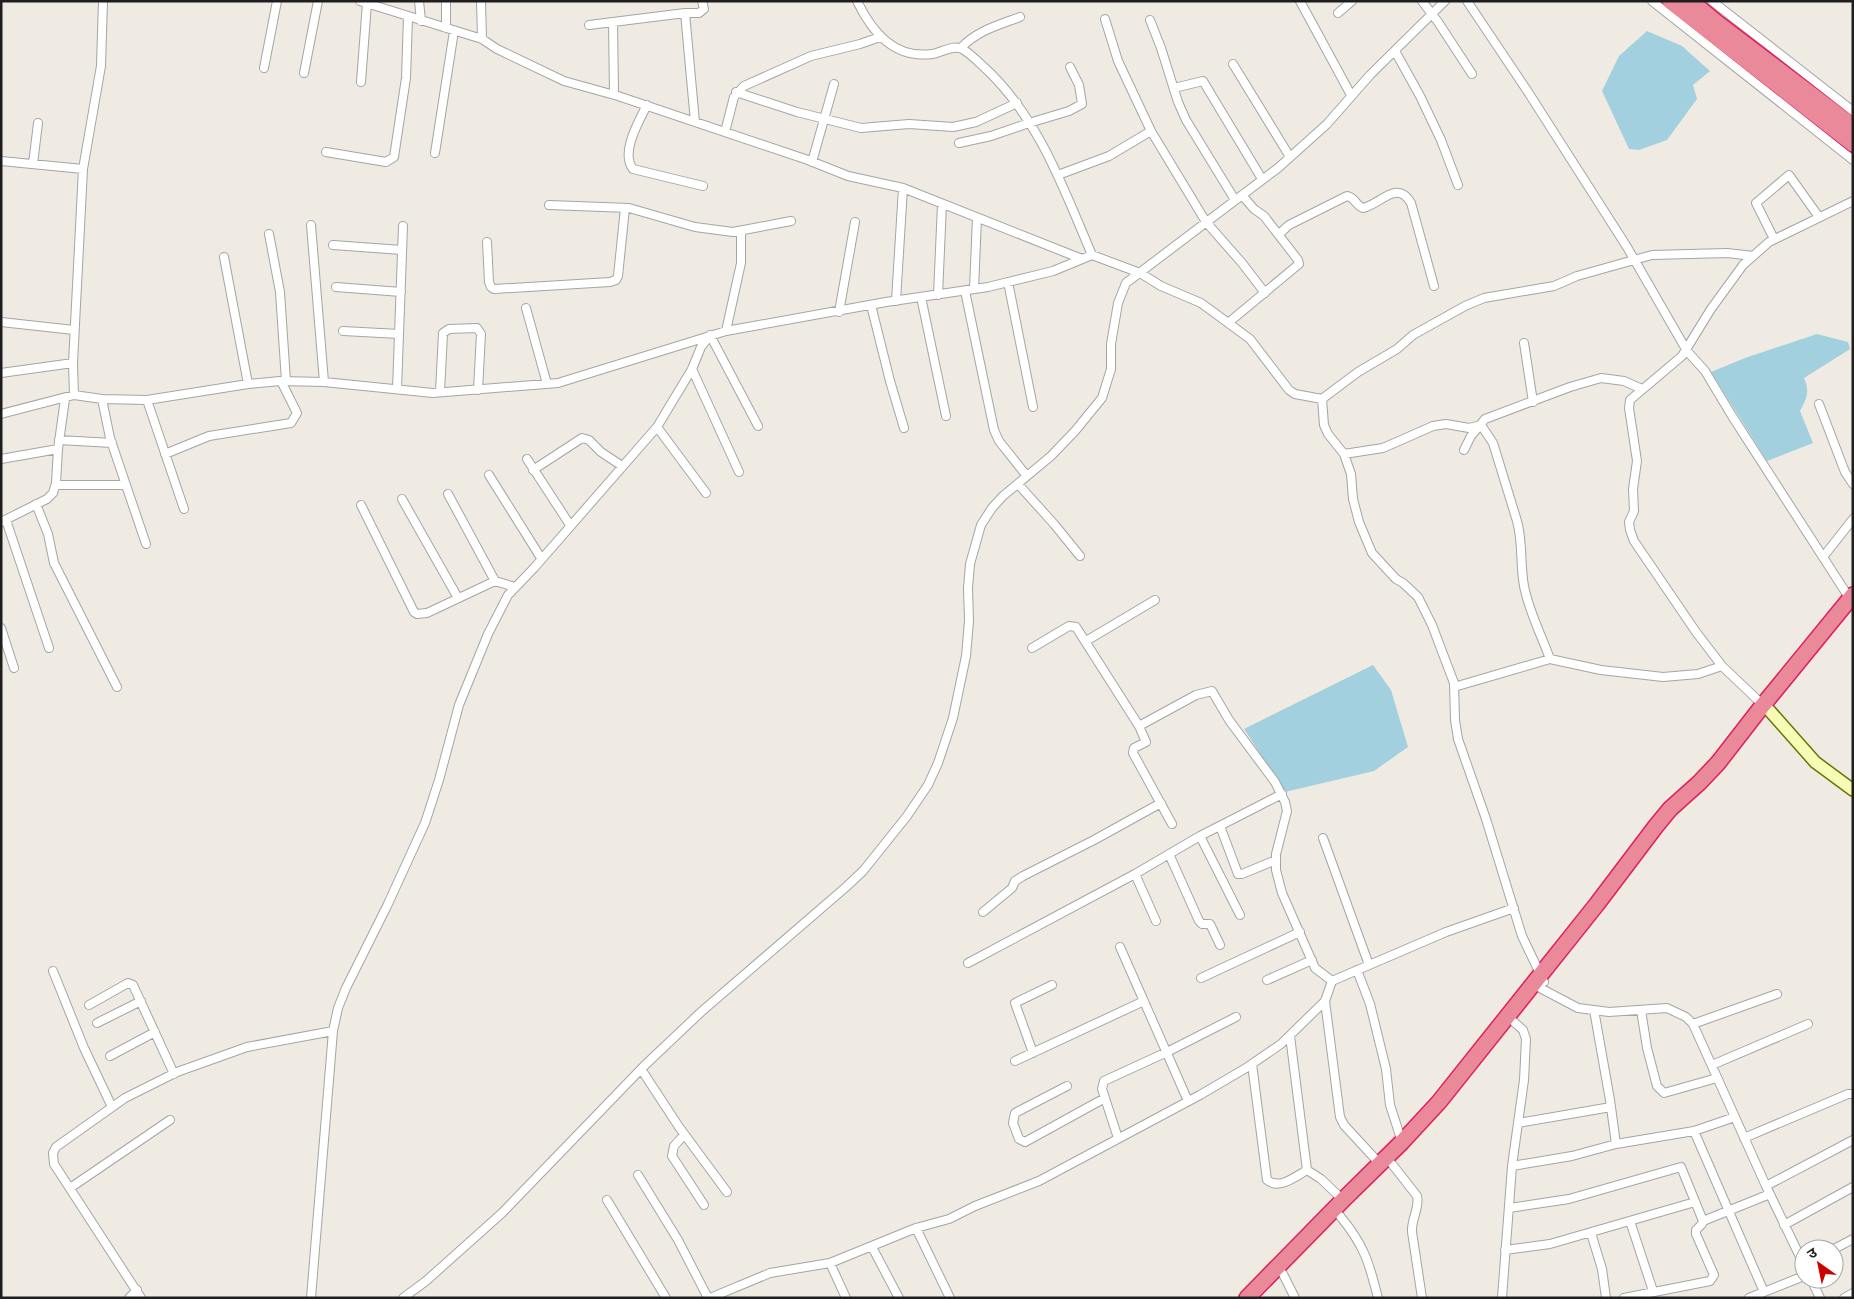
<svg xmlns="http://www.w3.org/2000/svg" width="1854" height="1299" font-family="'DM Sans','Noto Sans Devanagari',sans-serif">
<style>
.water{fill:#a3d0de}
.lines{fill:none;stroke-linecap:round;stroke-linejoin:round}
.street-casing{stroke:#a5a5a5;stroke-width:10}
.secondary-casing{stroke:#697702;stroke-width:14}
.highway-casing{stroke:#de205f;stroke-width:18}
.street{stroke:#fff;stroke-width:8}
.secondary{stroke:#f7fbb6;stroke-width:11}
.highway{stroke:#e9899a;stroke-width:15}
</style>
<rect width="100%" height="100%" fill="#efebe3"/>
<path class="water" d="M1647,31L1682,46L1710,71L1693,85L1697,99L1667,140L1639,150L1629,149L1602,91L1619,56Z
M1817,334L1848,342L1850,349L1804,378C1810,392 1807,398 1800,411L1813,443L1767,461L1711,372L1745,358Z
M1373,665L1391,690L1408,747L1374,771L1285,792L1244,729Z"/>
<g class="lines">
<defs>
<path id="street" d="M360,1L482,39L497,49L564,81L618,96L808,160L848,176L903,188L1082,259
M419,1L421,21
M481,1L482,39
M857,1C872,32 894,59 932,54C941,53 953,44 962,49C970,53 978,62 985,68C1039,118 1064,190 1092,255
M1300,1L1351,95
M1422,1L1438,22L1472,74
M1467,1L1528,92L1627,247L1687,351L1705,371L1732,416L1850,599
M1652,1L1853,160
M1712,1L1853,111
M685,13L695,122
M1338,13L1352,1
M1105,19L1118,61L1151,131L1206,222L1242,263L1265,293
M1150,20L1161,48L1178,102L1186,120L1235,200
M613,22L614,94
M589,25L685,13H699L704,9L702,1
M446,28V1
M961,48C976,31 999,25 1020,17
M1395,51L1420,96L1441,140L1458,185
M1233,64L1290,157
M264,68L277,1
M304,73L318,1
M361,82L367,3
M1174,88L1203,81L1262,179
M736,92L797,112L861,128L909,124L953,127L976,122L1017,103
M647,105C639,121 620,153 633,169L703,186
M725,132L734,97L744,86L811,56L860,44L880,37
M959,143L991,136L1029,123L1069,111L1082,104L1079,85L1070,67
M326,152L386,162L394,157L406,78L408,17
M435,153L454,31
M1,161L83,169
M812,162L834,84
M33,164L38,123
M1058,175L1109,156L1151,131
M549,205L629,208L695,227L733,232L791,221
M311,225L324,382
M269,234L280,292L286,381
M1279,234L1289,225L1347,196C1355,197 1356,206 1363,208C1381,204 1397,179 1411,203L1434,286
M1774,239L1756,203L1789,175L1819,217
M487,242L489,282L491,287L494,289L610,282L616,280L618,276L625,208
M333,245L402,250
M224,257L248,384
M1008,282L1033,407
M336,287L401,292
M974,289L977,218
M965,291L994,430L999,441L1026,475
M938,295L942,204
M921,297L946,416
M896,301L903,188
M871,305L890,381L904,428
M526,308L547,384
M839,312L855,222
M1,322L74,330
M1228,323L1299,264L1298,260L1264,216L1254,209L1242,195
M343,331L399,334
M726,331L741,263V231
M1524,343L1533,402
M692,369L739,472
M1,373L73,363
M397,389L403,226
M440,392L443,333L449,329L477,328L481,334L478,390
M74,395L73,363L83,169L101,66L103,1
M102,399L110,438L146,544
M1322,399L1324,425L1328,434L1344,454L1351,474L1353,499L1359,522L1372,553L1396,579L1403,583L1418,597L1432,625L1454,683L1455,720L1458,739L1486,819L1522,936L1544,982
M147,400L184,509
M1819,404L1845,472L1853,484
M1,414L74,395L102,399L147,400L248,384L280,381L324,382L433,393L558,383L726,331L886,302L988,287L1053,271L1092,255L1140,273L1161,286L1201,303L1250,339L1289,390L1295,394L1322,399L1358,372L1397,349L1413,335L1465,306L1484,298L1554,286L1577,276L1652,255L1727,253L1753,256
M657,427L706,493
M59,440L112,443
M1464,450L1471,436L1485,419L1570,387L1601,378L1624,381L1642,389
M165,454L209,436L291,423L297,413L281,381
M1344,454L1383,448L1433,426L1446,424L1469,428L1481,425L1493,443L1517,521C1523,542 1520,565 1524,586C1529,612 1541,634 1550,659
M1,459L58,449
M527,459L570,525
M533,470L582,438L589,440L601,452L622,466
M489,475L541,558
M1018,484L1054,524L1080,556
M56,485H126
M448,494L495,581L515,587
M402,499L458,598
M36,504L48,534L54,563L117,687
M361,505L414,612L417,614L427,613L495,581
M6,520L49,648
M1,522L47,499L53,493L56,483L58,449L65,399
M1823,557L1853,519
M1,628L14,668
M1086,641L1155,600
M1032,648L1069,626L1076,627L1139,726
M1722,666L1696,632L1634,541L1630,530L1629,522L1634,511L1633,489L1637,461L1629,408L1630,400L1682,356L1711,309L1743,265L1769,242L1853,201
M1454,687L1550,659L1601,670L1663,677L1698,674L1722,666L1764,706
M1172,824L1133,753L1134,748L1146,742L1139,726L1196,695L1212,691L1229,720L1275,782L1285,802L1287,811L1276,854V870L1282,893L1315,968L1332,981
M1220,826L1238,874H1242L1276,860
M1200,836L1240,915
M1323,838L1369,965
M1169,854L1199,921L1202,924H1210L1211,926L1220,945
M1135,874L1156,921
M983,912L1012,888L1015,881L1023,876L1094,840L1161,803
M1120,947L1188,1101
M968,963L1135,874L1200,836L1282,794
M1357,970L1370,1004L1386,1069L1390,1105L1402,1142
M53,971L84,1048L112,1107
M1201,978L1300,932
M1267,980L1312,960
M1540,988L1578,1008L1609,1012L1667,1008L1686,1017L1693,1024L1766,1186L1804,1265
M1325,1001L1340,1117L1344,1125L1380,1164
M89,1005L128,983L133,985L174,1074
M1594,1010L1610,1100L1616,1144
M1641,1010L1647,1048L1657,1086L1664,1093L1717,1078
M97,1023L141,1001
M1693,1024L1777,994
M1290,1036L1307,1170L1321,1179L1343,1200
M1033,1053L1015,1003L1052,985
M110,1056L155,1032
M1015,1061L1144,1001
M1252,1064L1267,1180C1279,1190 1295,1177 1307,1170
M1712,1065L1808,1024
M641,1069L679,1127L727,1192
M1067,1086L1015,1113L1013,1123L1019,1139L1025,1142L1105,1098
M1518,1123L1611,1107
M1694,1131L1764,1292
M684,1135L674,1146L672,1156L704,1205
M1118,1138L1102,1089L1104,1081L1167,1052L1236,1017
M1744,1138L1848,1094H1853
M1392,1164L1417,1196C1420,1208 1411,1219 1412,1232L1422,1298
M1512,1166L1572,1156L1616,1144L1694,1131L1735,1117
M638,1175L678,1240L708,1298
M1766,1186L1853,1140
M70,1188L170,1120
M607,1200L666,1298
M1509,1208L1569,1199L1681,1167L1703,1221L1702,1224L1696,1230V1234L1714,1275L1710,1281L1624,1298
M1340,1216C1364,1245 1369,1262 1378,1298
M1630,1221L1653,1291
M1703,1221L1770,1194
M1784,1225L1853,1187
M916,1228L950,1298
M1591,1233L1602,1269L1606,1298
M872,1247L899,1298
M1834,1249L1853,1239
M1505,1250L1550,1244L1695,1202
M830,1263L846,1298
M1283,1274L1295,1298
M1811,1279L1820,1298
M129,1298L137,1290
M141,1298L54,1164L53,1153L56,1147L125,1098L177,1072L247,1047L333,1031
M311,1298L333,1031L338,1008L346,988L387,906L425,823L439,780L459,705L488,634L508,595L534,568L657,427L692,369L701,347L710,335L758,426
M403,1298L426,1281L502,1213L644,1066L701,1012L846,887L863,871L907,816L928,785L938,763L953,718L966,656L969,621L968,588L970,564L981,525L992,508L1003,496L1051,456L1075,431L1102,398L1111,369V344L1118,303L1126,283L1278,168L1327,124L1370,75L1445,1
M710,1298L770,1273L830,1263L916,1228L949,1219L975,1206L1039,1181L1200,1095L1246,1068L1281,1044L1325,1001L1332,981L1446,932L1514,908
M1502,1298L1512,1166L1524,1080L1526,1039L1523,1030L1514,1022
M1749,1298L1804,1276
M1844,1298L1853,1293"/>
<path id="secondary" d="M1769,710L1815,762L1853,790"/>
<path id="highway" d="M1670,1L1853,144
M1691,1L1716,22L1853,126
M1247,1298L1343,1200L1402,1142L1439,1102L1597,904L1656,826L1670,809L1699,783L1718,763L1763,705L1853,595"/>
</defs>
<use href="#street" class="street-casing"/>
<use href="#secondary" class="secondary-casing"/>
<use href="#highway" class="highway-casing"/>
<use href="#street" class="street"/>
<use href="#secondary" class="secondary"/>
<use href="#highway" class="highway"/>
</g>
<rect width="1854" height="1299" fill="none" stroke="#1e1e1e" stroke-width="5"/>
<g transform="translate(1819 1264) rotate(327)"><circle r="24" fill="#ffffff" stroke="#a5a5a5"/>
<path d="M0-4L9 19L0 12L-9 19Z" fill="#cb0200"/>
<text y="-8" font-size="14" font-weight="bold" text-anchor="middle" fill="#1e1e1e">उ</text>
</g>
</svg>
